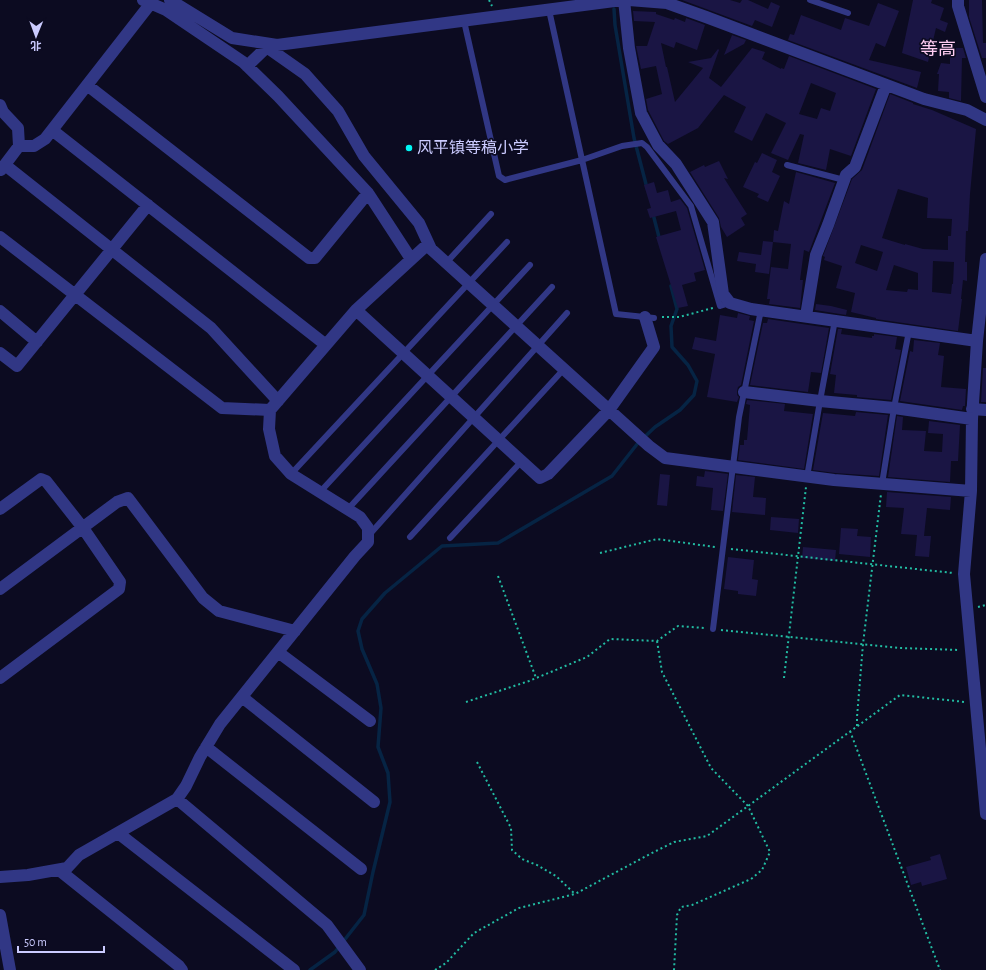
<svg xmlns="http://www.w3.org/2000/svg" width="986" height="970" font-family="'Alegreya Sans','Noto Sans SC',sans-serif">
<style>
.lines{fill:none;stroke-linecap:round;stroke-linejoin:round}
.stream{stroke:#062444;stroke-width:3.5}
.building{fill:#1a1544;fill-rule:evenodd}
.path{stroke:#22bca2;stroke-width:2;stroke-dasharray:2 3;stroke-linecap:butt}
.lane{stroke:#313785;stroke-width:6}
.street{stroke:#313785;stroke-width:12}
.poi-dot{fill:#00f6f4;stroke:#0c0b21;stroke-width:1.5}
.labels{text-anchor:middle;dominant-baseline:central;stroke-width:3.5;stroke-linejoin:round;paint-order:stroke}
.poi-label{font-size:16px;fill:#cbcbff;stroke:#0c0b21;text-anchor:start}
.quarter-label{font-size:18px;fill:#ffcdf2;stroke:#0c0b21}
</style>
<rect width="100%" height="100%" fill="#0c0b21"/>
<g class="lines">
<path class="stream" d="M614,9L615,25L634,138L647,188
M653,214L660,241
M310,970L335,952L364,915L373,872L390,802L388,773L378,747L381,708L377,684L362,649L358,631L362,619L385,593L442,546L498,543L612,476L638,443L655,427L680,410L694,395L697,381L688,365L672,347L671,326L677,309L671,286"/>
</g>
<path class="building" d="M682,0H730L740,3L742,0H748L768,9L771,2L780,6L772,27L755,20L752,26Z
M913,0H932L931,3L944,8L940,20L948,23L945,32L936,28L928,62L902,53Z
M969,0H982L983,43H986V58H982L969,17Z
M878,3L899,11L885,47L876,43L869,60L921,72L917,88L788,40L790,34L794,35L801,15L841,30L845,18L869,26Z
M633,11L656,12V14L674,20L675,18L685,22L686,18L705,25L697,50L676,42L674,48L661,43L666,67H667L675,102L703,68L688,62L711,58L718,49L719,50L709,78L721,87L752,48L765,52L762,59L781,69V68L784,69L789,56L876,89L851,156L830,149L826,170L798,163L804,135L800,134L788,160L771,153L786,123L766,113L752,141L734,132L746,107L724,95L698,128L668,144L664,141L648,110L646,99L662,94L656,66L641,69L636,46H647L655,22L634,21ZM811,83L836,93L830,111L821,108L817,119L799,114Z
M732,35L746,40L744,44L724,55Z
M950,48H963L966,58H962L961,101L949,98V92L938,91L939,74H937L941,63L950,64Z
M890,94L913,103V104L932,110L976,129L970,194L968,231H966L965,262H967V281L963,280L961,299H962L958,331L876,319V318L851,312L855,293L836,288L842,266L824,260L825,257L823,256L852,179L862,170ZM898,189L928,198L927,218L952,219L951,236H948V250L923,249L905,244V245L882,238ZM861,245L883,252L877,271L855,263ZM933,261L954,262L953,284H952L951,294L932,292ZM894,265L918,273V290L908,289L907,292L886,290Z
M762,153L777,160L772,172L780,176L768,202L757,197L759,194L743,187L755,162L757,163Z
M719,161L728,179L724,178L747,214L741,218L745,225L727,237L721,227L719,218L690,172L704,165L705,167Z
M796,172L835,183L809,252L804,250L800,280H803L800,308L769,304L770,299H767L771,267L788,269L791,244L773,242L774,230L778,231L784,201L789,204Z
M654,182L657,193L668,190L671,202L680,199L687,208L705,270L694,273L696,281L682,285L688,306L678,308L656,237L681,230L676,211L650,218L647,209L651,208L644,185Z
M763,241L773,242L769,274L755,272L756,264L737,261L739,252L761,255Z
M816,304L831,306L847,310L846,315L815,310Z
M738,313L750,316L749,320L754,321L741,385L738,387L737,391V395L739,397L737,402L707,397L715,354L692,349L695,337L716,341L720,315L737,318Z
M768,319L829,328L821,373L811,372L808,392L750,385L763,323H767Z
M838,329H842L841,334L872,338V336H874V334L897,337L895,349L901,350L891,400L857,397V395L834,393L836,375L830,374Z
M914,340L940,343L938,355L944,356L941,387L966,389L965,406H963L962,410L900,401L910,351L913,352Z
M983,368H986V402H981Z
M747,400L785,404L784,411L813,414L804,469L738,460L740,445H744V440H747L750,405L746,404Z
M856,412L888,415L879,476L835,473L813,470L823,413L855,416Z
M897,416L903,417L902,430L926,431L924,451L942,452L943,434L928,433L929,421L960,425L958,461H951L950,482L888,477Z
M705,471L728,474L723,511L711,510L713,488L696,486L697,476L704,477Z
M660,474L670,475L667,506L657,505Z
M736,475L755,477L753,497L766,498L765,515L732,512Z
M887,492L951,497L950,510L927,508L924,536H931L929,557L915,556L917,535L901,534L904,508L886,507Z
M771,517L799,519L798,533L770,530Z
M841,528L858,529L857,536L871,537L870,557L839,554Z
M803,547L836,550L835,561L802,558Z
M728,557L754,560L752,579L758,580L756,596L738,594V591L724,589Z
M940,854L947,879L922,886L921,882L911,885L906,867L931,860L930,857Z"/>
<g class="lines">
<path class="path" d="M489,0L492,6
M662,317H679L713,308
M731,549L953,573
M600,553L657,539L715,547
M498,576L536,678
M978,607L986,605
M721,630L899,648L960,650
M657,641L662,672L711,768L748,806L770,852L762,870L751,879L692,905L681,907L677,915L674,970
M784,678L806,487
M466,702L529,681L587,657L610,639L657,641L678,626L705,628
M857,726V717L863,644L881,494
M850,731L940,970
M477,762L511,828L512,850L522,859L537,865L556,876L575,894
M435,970L446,963L474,933L519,908L575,894L650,854L674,842L707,836L900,695L965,702"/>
<path class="lane" d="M810,0L848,13
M549,10L616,314L654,318
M464,21L499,176L505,180L582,160L622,146L642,143L647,147L691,206L720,306L730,303
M787,165L844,180
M446,263L491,214
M291,474L507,242
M807,477L820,401L835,320
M882,484L894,408L909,331
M320,492L530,265
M348,509L552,287
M370,534L567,313
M410,537L564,369
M450,538L522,461
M713,629L739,417L761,310"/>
<path class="street" d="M143,0L166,10L243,62L278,96L368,193L411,259
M170,0L232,38L277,45L622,0
M624,0L629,48L641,113L658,145L676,164L713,222L723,294L730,303L751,309L977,341
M629,0L667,3L706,17L924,99L967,110L986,120
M958,0V6L986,97
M261,43L305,74L338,111L364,156L419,223L431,249L649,446L665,458L834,480L971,491
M247,66L267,47
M87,85L309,258H315L368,193
M0,105L3,112L18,128L19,146L1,170
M52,130L326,345
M19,146H34L45,139L151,3
M5,165L211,328L278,401
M0,237L222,408L270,410
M986,259L977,341L972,419L971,491L964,574L986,814
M356,310L540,478L548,474L609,410L654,347L645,317
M0,311L37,342
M806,316L816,255L828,225L846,175L855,167L886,85
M0,353L17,366L148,205
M744,392L820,401L894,408L972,419
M972,409L986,410
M0,509L41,479L46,481L83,528L120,582L119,589L0,678
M0,589L117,502L128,498L203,598L219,611L295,631
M278,652L370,721
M242,697L374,802
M206,747L361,869
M177,799L327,925L360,970
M118,833L294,970
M59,870L179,966L182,970
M0,877L28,875L67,868L79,855L177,799L186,786L200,757L220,724L355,556L368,542V528L360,517L291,474L275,456L269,429L270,410L356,310L428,244
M0,915L10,970"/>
</g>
<circle class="poi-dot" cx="409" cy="148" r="4"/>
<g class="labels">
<g class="poi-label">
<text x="417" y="148">风平镇等稿小学</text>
</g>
<g class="quarter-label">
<text x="938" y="50">等高</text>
</g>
</g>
<g transform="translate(36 36) rotate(181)" stroke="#0c0b21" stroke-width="3" paint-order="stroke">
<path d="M0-3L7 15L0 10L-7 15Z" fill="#cbcbff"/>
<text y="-6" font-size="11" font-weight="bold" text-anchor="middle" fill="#cbcbff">北</text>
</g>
<path d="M18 946v6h86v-6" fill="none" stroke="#cbcbff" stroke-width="2"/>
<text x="24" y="946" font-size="12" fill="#cbcbff" stroke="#0c0b21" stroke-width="3" paint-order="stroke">50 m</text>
</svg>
